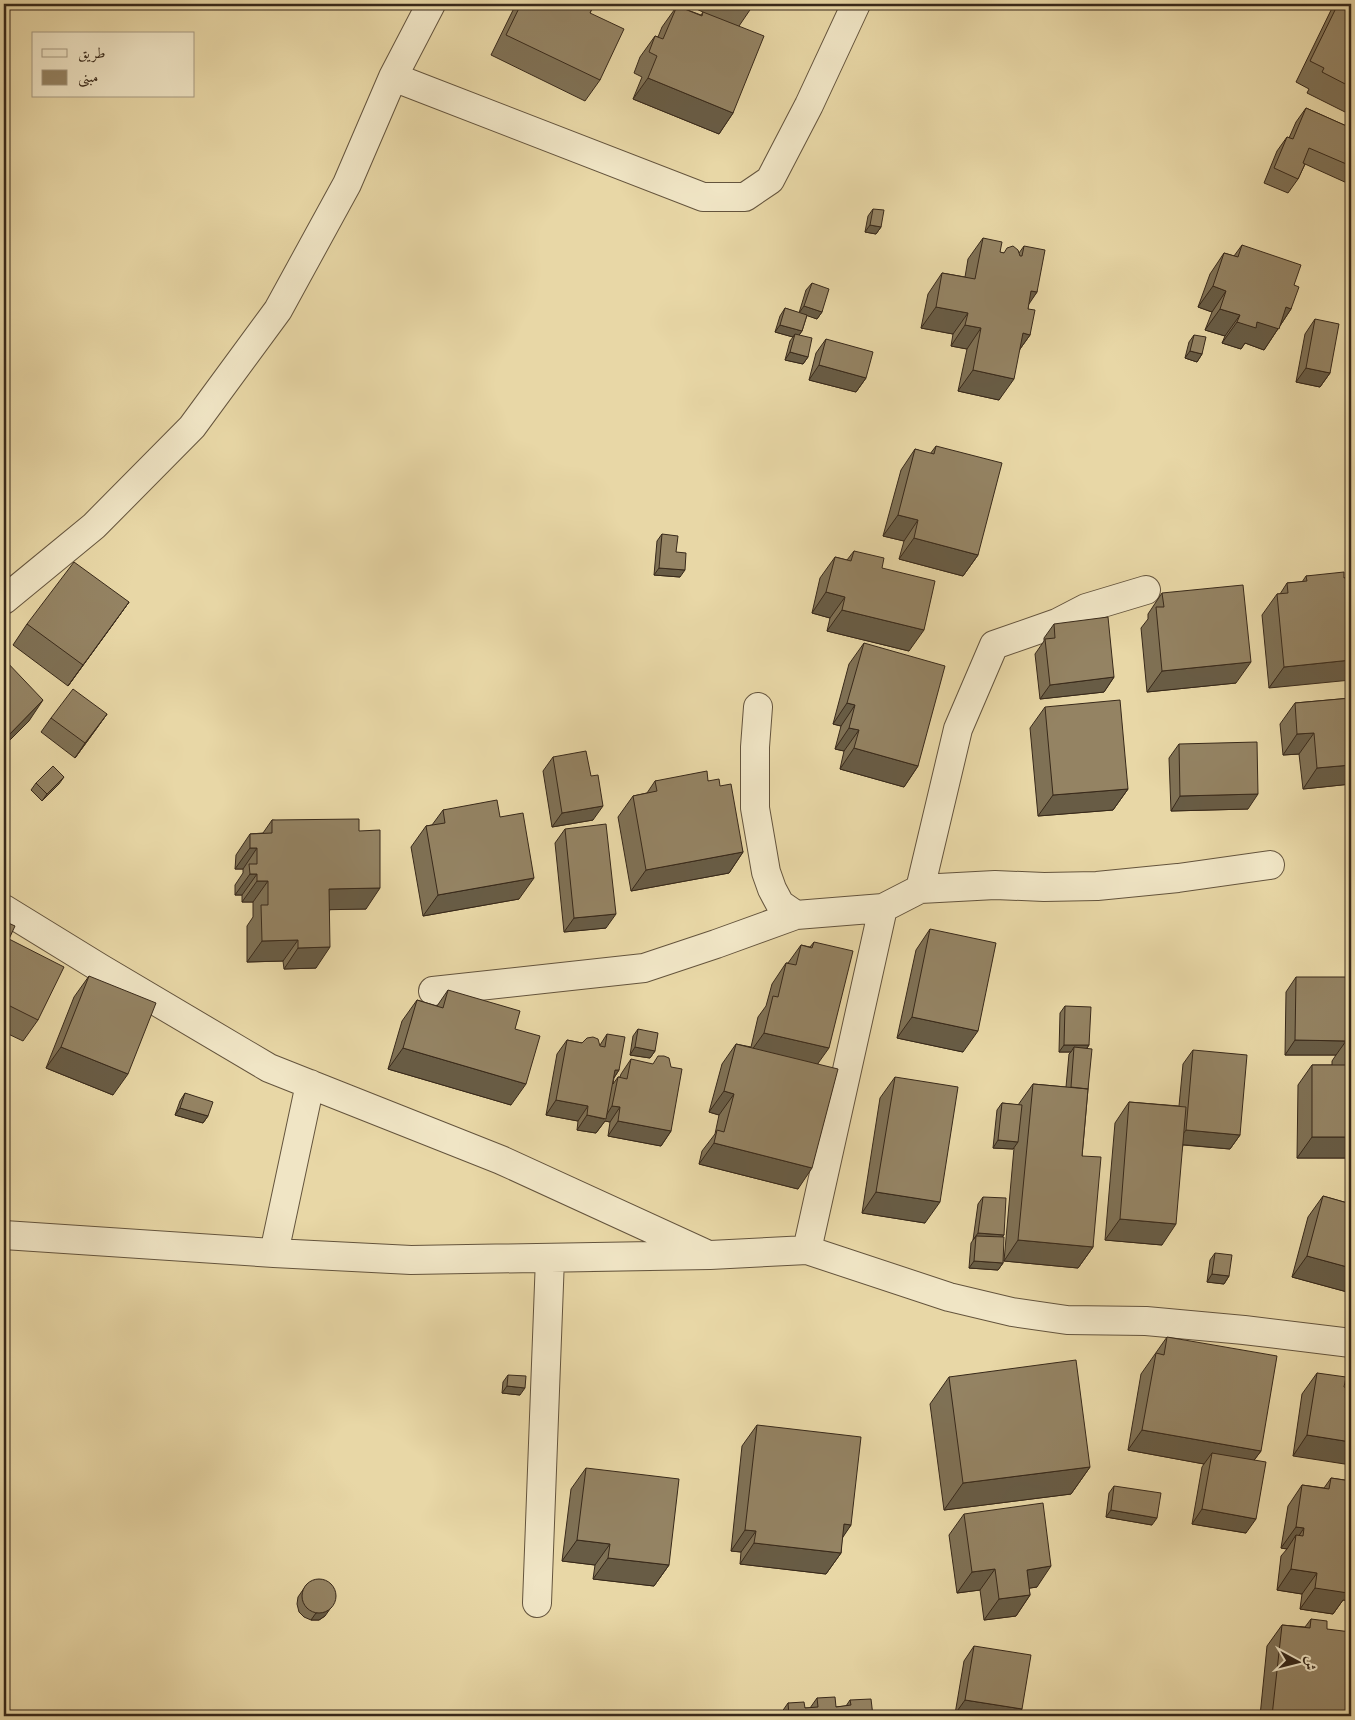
<svg xmlns="http://www.w3.org/2000/svg" width="1355" height="1720" font-family="'IM FELL English',Amiri,serif">
<style>
.lines{fill:none;stroke-linecap:round;stroke-linejoin:round}
.minor-casing{stroke:#64543d;stroke-width:30}
.minor{stroke:#f0e5c5;stroke-width:28}
.wall{fill:#7f7155;stroke:#38291a}
.shaded-wall{fill:#685c45;stroke:#38291a}
.building{fill:#948363;stroke:#38291a}
</style>
<rect width="100%" height="100%" fill="#e8d7a6"/>
<filter id="stains"><feTurbulence type="fractalNoise" baseFrequency=".004" numOctaves="4"/><feColorMatrix values="0 0 0 0 .2 0 0 0 0 .09 0 0 0 0 .02 0 0 0 .5 -.17"/></filter>
<radialGradient id="worn" r=".72"><stop offset=".6" stop-color="#630" stop-opacity="0"/><stop offset="1" stop-color="#630" stop-opacity=".3"/></radialGradient>
<g class="lines">
<defs>
<path id="minor" d="M393,77L703,197H745L770,180L809,105L856,4
M4,600L94,526L192,427L278,310L347,184L393,77L431,4
M758,707L755,747V808L766,872L772,889L780,904L796,915L883,908
M920,889L995,885L1044,887L1097,886L1178,878L1270,865
M4,909L100,968L269,1068L501,1160L704,1253
M433,991L644,968L716,944L796,915
M4,1235L274,1253L411,1260L710,1255L807,1250L949,1297L1012,1312L1067,1320L1146,1321L1244,1330L1351,1343
M807,1250L883,908L920,889L958,729L994,645L1057,623L1086,608L1146,590
M274,1253L310,1084
M537,1603L550,1258"/>
</defs>
<use href="#minor" class="minor-casing"/>
<use href="#minor" class="minor"/>
</g>
<path class="wall" d="M516,4H594L590,13L600,80L585,101L491,55Z
M685,4H754L739,26L733,113L719,134L633,99L642,77L634,73L640,57L655,36L658,37L662,27L677,6L701,15L703,12Z
M1334,4H1351V115L1307,93L1309,89L1296,82Z
M1306,108L1351,128V177L1347,183L1305,164L1298,179L1288,193L1264,183L1277,151L1287,137L1289,138L1296,122Z
M873,209L881,227L876,234L865,232L868,216Z
M983,238L1000,252L1003,253H1019L1024,246L1037,292L1028,304V309L1030,335L1020,349L999,400L958,391L967,349L951,346L953,334L921,328L928,294L942,273L965,277L968,259Z
M1242,245L1294,285L1291,309L1264,350L1245,343L1241,349L1222,343L1225,336L1205,330L1212,312L1198,307L1210,274L1224,253L1234,256Z
M812,283L822,312L817,319L807,315L802,331L799,335L808,357L803,364L785,360L790,341L793,337L775,332L780,316L785,308L799,313L806,290Z
M1315,319L1330,373L1320,387L1296,382L1305,334Z
M1194,335L1202,354L1197,362L1185,358L1189,342Z
M826,339L866,378L856,392L809,380L816,353Z
M936,446L978,555L963,576L899,559L904,541L883,536L901,470L915,449L930,454Z
M662,534L680,577L654,575L657,541Z
M854,551L882,568L909,651L827,631L830,618L812,613L820,578L835,557L847,560Z
M1306,576L1344,578L1351,577L1269,688L1262,615L1277,594H1280L1287,583L1302,582Z
M1162,593L1236,683L1147,692L1141,628L1148,619V614Z
M129,602L68,686L13,645L27,624Z
M1054,624L1114,677L1104,692L1040,699L1035,654L1044,641V638Z
M864,643L918,766L904,787L840,769L844,751L835,749L841,726L833,724L849,664Z
M1351,698V784L1303,789L1299,754L1283,755L1280,724L1295,703Z
M1045,707L1128,789L1113,810L1038,816L1030,728Z
M107,714L75,758L41,732L51,718Z
M1179,744L1248,809L1171,811L1169,758Z
M553,757L591,776L593,820L552,827L543,771Z
M655,781H708L720,786L743,852L729,873L631,891L618,817L633,796L647,793Z
M36,783L59,784L42,801L31,790Z
M443,810L500,817L519,899L423,916L411,847L426,826L432,825Z
M272,820L359,831L366,909H330L316,968L284,969L283,961L247,962V926L253,917V902H242V895H235V885L243,873V869H235L236,855L250,834L263,833Z
M565,829L606,928L564,932L555,843Z
M4,921L9,939L38,1020L23,1041L4,1032Z
M930,929L963,1052L897,1038L916,950Z
M814,942L818,1064L798,1189L699,1164L702,1151L715,1134L719,1115L709,1112L722,1064L736,1044L751,1047L758,1017L766,1006L772,984L786,963H788L801,945L810,947Z
M89,976L113,1095L46,1068L74,997Z
M1296,977L1348,1038L1351,1034V1158H1297L1298,1085L1312,1065H1332V1061L1336,1055H1285L1286,992Z
M448,990L511,1105L388,1069L402,1021L417,1000L437,1006Z
M1065,1006L1089,1045L1087,1048L1088,1089L1082,1156L1093,1247L1078,1268L1004,1261L1014,1148L1013,1149L993,1148L997,1110L1002,1103L1018,1105L1033,1084L1066,1087L1069,1054L1071,1052H1059L1060,1013Z
M638,1029L655,1051L650,1058L630,1055L633,1036Z
M607,1034L619,1070L614,1078L613,1084L618,1077H620L621,1074L631,1059L671,1131L661,1146L608,1136L610,1122L605,1121L596,1133L577,1130L578,1121L546,1115L557,1054L567,1040L582,1043L600,1045Z
M1193,1050L1240,1135L1230,1149L1183,1145L1162,1245L1105,1240L1115,1123L1129,1102L1179,1106L1183,1064Z
M895,1077L925,1223L862,1213L880,1098Z
M185,1093L208,1116L203,1123L175,1115L180,1101Z
M1323,1196L1351,1204V1293L1292,1277L1308,1217Z
M983,1197L1004,1235L1002,1237L1003,1263L998,1270L969,1268L971,1243L973,1240L978,1204Z
M1215,1253L1229,1276L1224,1284L1207,1282L1210,1260Z
M1167,1337L1261,1451L1254,1460L1246,1533L1192,1524L1202,1467L1204,1464L1128,1450L1141,1374Z
M1317,1373L1344,1387L1293,1456L1302,1394Z
M508,1375L520,1395L502,1393L503,1382Z
M949,1377L1090,1467L1071,1494L944,1510L930,1404Z
M757,1425L851,1525L842,1537L841,1553L826,1574L740,1564L741,1552L731,1551L742,1446Z
M586,1468L669,1565L654,1586L593,1579L595,1565L562,1561L571,1489Z
M1331,1478L1351,1481V1601L1343,1600L1333,1614L1300,1609L1302,1594L1277,1590L1281,1556L1287,1549L1281,1548L1288,1506L1302,1485L1324,1488Z
M1114,1486L1152,1525L1106,1517L1109,1493Z
M964,1514L1037,1587L1029,1588L1030,1595L1016,1616L984,1620L980,1590L957,1593L949,1535Z
M307,1584L325,1616L319,1620H311L304,1617L299,1612L297,1604L298,1597Z
M1311,1619L1327,1629L1351,1716H1260L1267,1646L1282,1625L1305,1627Z
M974,1646L1022,1709L1017,1716H968L955,1714L964,1661Z
M817,1698L836,1707L846,1706L850,1700L873,1716H779L788,1703L805,1708H810Z"/>
<path class="shaded-wall" d="M648,78L733,113L719,134L633,99Z
M870,225L881,227L876,234L865,232Z
M1213,286L1226,291L1212,312L1198,307Z
M1031,291L1037,292L1023,313Z
M804,306L822,312L817,319L799,313Z
M936,307L968,313L953,334L921,328Z
M1286,307L1291,309L1264,350L1245,343L1241,349L1222,343L1237,322H1257Z
M1220,309L1240,315L1225,336L1205,330Z
M780,325L802,331L797,338L795,334L793,337L775,332Z
M965,325L981,328L967,349L951,346Z
M1023,333L1030,335L1015,356Z
M1190,351L1202,354L1197,362L1185,358Z
M790,352L808,357L803,364L785,360Z
M819,365L866,378L856,392L809,380Z
M1306,368L1330,373L1320,387L1296,382Z
M973,370L1014,379L999,400L958,391Z
M898,515L918,520L904,541L883,536Z
M914,538L978,555L963,576L899,559Z
M659,568L685,570L680,577L654,575Z
M826,592L845,597L830,618L812,613Z
M129,602L114,623L68,686L83,665Z
M842,610L924,630L909,651L827,631Z
M1351,660V680L1269,688L1284,667Z
M1251,662L1236,683L1147,692L1162,671Z
M1114,677L1104,692L1040,699L1050,685Z
M43,700L29,721L4,746V740Z
M847,703L855,705L841,726L833,724Z
M107,714L97,728L75,758L85,743Z
M849,728L859,730L844,751L835,749Z
M1314,733L1299,754L1283,755L1297,734Z
M854,748L918,766L904,787L840,769Z
M1351,765V784L1303,789L1317,768Z
M64,777L59,784L42,801L47,794Z
M1128,789L1113,810L1038,816L1053,795Z
M1258,794L1248,809L1171,811L1180,796Z
M603,806L593,820L552,827L562,813Z
M250,848H257L243,869H235Z
M743,852L729,873L631,891L646,870Z
M250,874H257L242,895H235Z
M534,878L519,899L423,916L438,895Z
M257,881H268L253,902H242Z
M380,888L366,909L314,910L329,889Z
M616,914L606,928L564,932L574,918Z
M298,940L283,961L247,962L262,941Z
M330,947L316,968L284,969L298,948Z
M912,1017L978,1031L963,1052L897,1038Z
M764,1033L829,1048L814,1069L749,1054Z
M1295,1040L1346,1041L1336,1055H1285Z
M1064,1045H1089L1084,1052L1074,1047L1071,1052H1059Z
M61,1047L128,1074L113,1095L46,1068Z
M635,1047L655,1051L650,1058L630,1055Z
M403,1048L526,1084L511,1105L388,1069Z
M615,1070H619L609,1085Z
M724,1091L734,1094L719,1115L709,1112Z
M556,1100L588,1106L578,1121L546,1115Z
M612,1106L620,1107L610,1122L605,1121L596,1133L577,1130L587,1115L604,1119Z
M180,1108L208,1116L203,1123L175,1115Z
M618,1121L671,1131L661,1146L608,1136Z
M1186,1130L1240,1135L1230,1149L1176,1144Z
M1312,1137H1351V1158H1297Z
M998,1140L1018,1142L1013,1149L993,1148Z
M714,1143L812,1168L798,1189L699,1164Z
M876,1192L940,1202L925,1223L862,1213Z
M1120,1219L1176,1224L1162,1245L1105,1240Z
M978,1233L1004,1235L998,1242L976,1236L973,1240Z
M1018,1240L1093,1247L1078,1268L1004,1261Z
M1307,1256L1351,1268V1293L1292,1277Z
M974,1261L1003,1263L998,1270L969,1268Z
M1212,1274L1229,1276L1224,1284L1207,1282Z
M507,1386L525,1388L520,1395L502,1393Z
M1142,1430L1261,1451L1246,1471L1212,1453L1204,1464L1128,1450Z
M1307,1435L1351,1442V1465L1293,1456Z
M1090,1467L1071,1494L944,1510L963,1483Z
M1202,1509L1256,1519L1246,1533L1192,1524Z
M1111,1510L1157,1518L1152,1525L1106,1517Z
M844,1524L851,1525L837,1546Z
M1296,1527L1304,1528L1296,1540V1535L1287,1549L1281,1548Z
M745,1530L756,1531L741,1552L731,1551Z
M577,1540L610,1544L595,1565L562,1561Z
M754,1543L841,1553L826,1574L740,1564Z
M608,1558L669,1565L654,1586L593,1579Z
M1051,1566L1037,1587L1012,1591L1027,1570Z
M995,1569L980,1590L957,1593L972,1572Z
M1291,1569L1317,1573L1302,1594L1277,1590Z
M1350,1578H1351V1601L1343,1600L1333,1614L1300,1609L1315,1588Z
M1030,1595L1016,1616L984,1620L999,1599Z
M330,1609L325,1616L319,1620H311L316,1613Z
M965,1700L1022,1709L1017,1716H968L955,1714Z"/>
<path class="building" d="M521,4H594L590,13L624,29L600,80L506,35Z
M747,4H754L753,6Z
M1338,4H1351V87L1322,72L1324,68L1310,61Z
M677,6L702,16L703,12L764,36L733,113L648,78L657,56L649,52L655,36L663,39Z
M1306,108L1351,128V166L1309,148L1303,163L1305,164L1298,179L1274,168L1287,137L1293,139Z
M873,209L884,210L881,227L870,225Z
M983,238L1002,242L1000,252L1004,253L1007,248L1013,246L1018,250L1020,256H1022L1024,246L1045,250L1037,292L1031,291L1028,309L1035,310L1030,335L1023,333L1014,379L973,370L981,328L965,325L968,313L936,307L942,273L975,279Z
M1242,245L1301,265L1294,285L1299,287L1291,309L1286,307L1279,329L1257,322L1256,328L1237,322L1240,315L1220,309L1226,291L1213,286L1224,253L1238,257Z
M812,283L829,289L822,312L804,306Z
M785,308L807,315L802,331L780,325Z
M1315,319L1339,324L1330,373L1306,368Z
M795,334L812,338L808,357L790,352Z
M1194,335L1206,337L1202,354L1190,351Z
M826,339L873,352L866,378L819,365Z
M936,446L1002,463L978,555L914,538L918,520L898,515L915,449L934,454Z
M662,534L678,536L676,552L686,553L685,570L659,568Z
M854,551L884,558L882,568L935,581L924,630L842,610L845,597L826,592L835,557L851,561Z
M74,562L129,602L83,665L27,624Z
M1344,572V578L1351,577V660L1284,667L1277,594L1288,593L1287,583L1307,581L1306,576Z
M1243,585L1251,662L1162,671L1156,607H1164L1162,593Z
M1108,617L1114,677L1050,685L1045,639L1055,638L1054,624Z
M864,643L945,666L918,766L854,748L859,730L849,728L855,705L847,703Z
M4,659L43,700L4,740Z
M73,689L107,714L85,743L51,718Z
M1351,698V765L1317,768L1314,733L1297,734L1295,703Z
M1120,700L1128,789L1053,795L1045,707Z
M1257,742L1258,794L1180,796L1179,744Z
M586,751L591,776L598,775L603,806L562,813L553,757Z
M53,766L64,777L47,794L36,783Z
M707,771L708,781L719,779L720,786L731,784L743,852L646,870L633,796L657,791L655,781Z
M497,800L500,817L523,813L534,878L438,895L426,826L445,823L443,810Z
M359,819V831L380,830V888L329,889L330,947L298,948V940L262,941L261,905H268V881H257V874H250L249,864H257V848H250V834L272,833V820Z
M606,824L616,914L574,918L565,829Z
M4,921L15,926L9,939L64,967L38,1020L4,1003Z
M930,929L996,943L978,1031L912,1017Z
M814,942L853,951L829,1048L764,1033L773,996L778,997L786,963L796,965L801,945L812,948Z
M89,976L156,1003L128,1074L61,1047Z
M1296,977H1349L1348,1040H1347V1041L1295,1040Z
M448,990L520,1011L515,1029L540,1036L526,1084L403,1048L417,1000L443,1008Z
M1065,1006L1091,1007L1089,1045H1064Z
M638,1029L658,1033L655,1051L635,1047Z
M607,1034L625,1037L619,1070H615L606,1119L587,1115L588,1106L556,1100L567,1040L582,1043L587,1038L593,1037L598,1039L600,1046L605,1047Z
M1347,1040H1351V1137H1312V1065H1346Z
M736,1044L838,1069L812,1168L714,1143L717,1130L724,1132L734,1094L724,1091Z
M1074,1047L1092,1049L1088,1089L1071,1087Z
M1193,1050L1247,1055L1240,1135L1186,1130Z
M658,1056H664L669,1058L671,1067L682,1069L671,1131L618,1121L620,1107L612,1106L618,1077L627,1079L631,1059L653,1064Z
M895,1077L958,1087L940,1202L876,1192Z
M1033,1084L1088,1089L1082,1156L1101,1157L1093,1247L1018,1240Z
M185,1093L213,1102L208,1116L180,1108Z
M1129,1102L1186,1107L1176,1224L1120,1219Z
M1002,1103L1022,1105L1018,1142L998,1140Z
M1323,1196L1351,1204V1268L1307,1256Z
M983,1197L1006,1198L1004,1235L978,1233Z
M976,1236L1004,1237L1003,1263L974,1261Z
M1215,1253L1232,1255L1229,1276L1212,1274Z
M1167,1337L1277,1356L1261,1451L1142,1430L1156,1353L1164,1355Z
M1076,1360L1090,1467L963,1483L949,1377Z
M1317,1373L1346,1377L1344,1387L1351,1388V1442L1307,1435Z
M508,1375L526,1376L525,1388L507,1386Z
M757,1425L861,1437L851,1525L844,1524L841,1553L754,1543L756,1531L745,1530Z
M1212,1453L1266,1462L1256,1519L1202,1509Z
M586,1468L679,1479L669,1565L608,1558L610,1544L577,1540Z
M1331,1478L1351,1481V1578H1350L1348,1593L1315,1588L1317,1573L1291,1569L1296,1535L1303,1536L1304,1528L1296,1527L1302,1485L1329,1489Z
M1114,1486L1161,1493L1157,1518L1111,1510Z
M1043,1503L1051,1566L1027,1570L1030,1595L999,1599L995,1569L972,1572L964,1514Z
M302 1596a17 17 0 1 1 34 0a17 17 0 1 1-34 0Z
M1311,1619L1327,1621V1629L1351,1632V1716H1272L1282,1625L1310,1628Z
M974,1646L1031,1655L1022,1709L965,1700Z
M835,1697L836,1707L851,1705L850,1700L871,1699L873,1716H789L788,1703L804,1702L805,1708L818,1707L817,1698Z"/>
<rect width="1355" height="1720" fill="none" stroke="#e8d7a6" stroke-width="20"/>
<rect x="5" y="5" width="1345" height="1710" fill="none" stroke="#38291a" stroke-width="2.5"/>
<rect x="10" y="10" width="1335" height="1700" fill="none" stroke="#38291a"/>
<rect x="32" y="32" width="162" height="65" fill="#f0e5c5" stroke="#a69a81"/>
<rect x="42" y="49" width="25" height="8" fill="#f0e5c5" stroke="#a69a81"/>
<text x="78" y="58" font-size="15" fill="#38291a">طريق</text>
<rect x="42" y="70" width="25" height="15" fill="#948363" stroke="#a69a81"/>
<text x="78" y="82" font-size="15" fill="#38291a">مبنى</text>
<g transform="translate(1298 1662) rotate(97)" stroke="#f0e5c5" stroke-width="4" paint-order="stroke">
<path d="M0-4L9 19L0 12L-9 19Z" fill="#38291a"/>
<text y="-8" font-size="14" font-weight="bold" text-anchor="middle" fill="#38291a">ش</text>
</g>
<rect width="100%" height="100%" filter="url(#stains)"/>
<rect width="100%" height="100%" fill="url(#worn)"/>
</svg>
